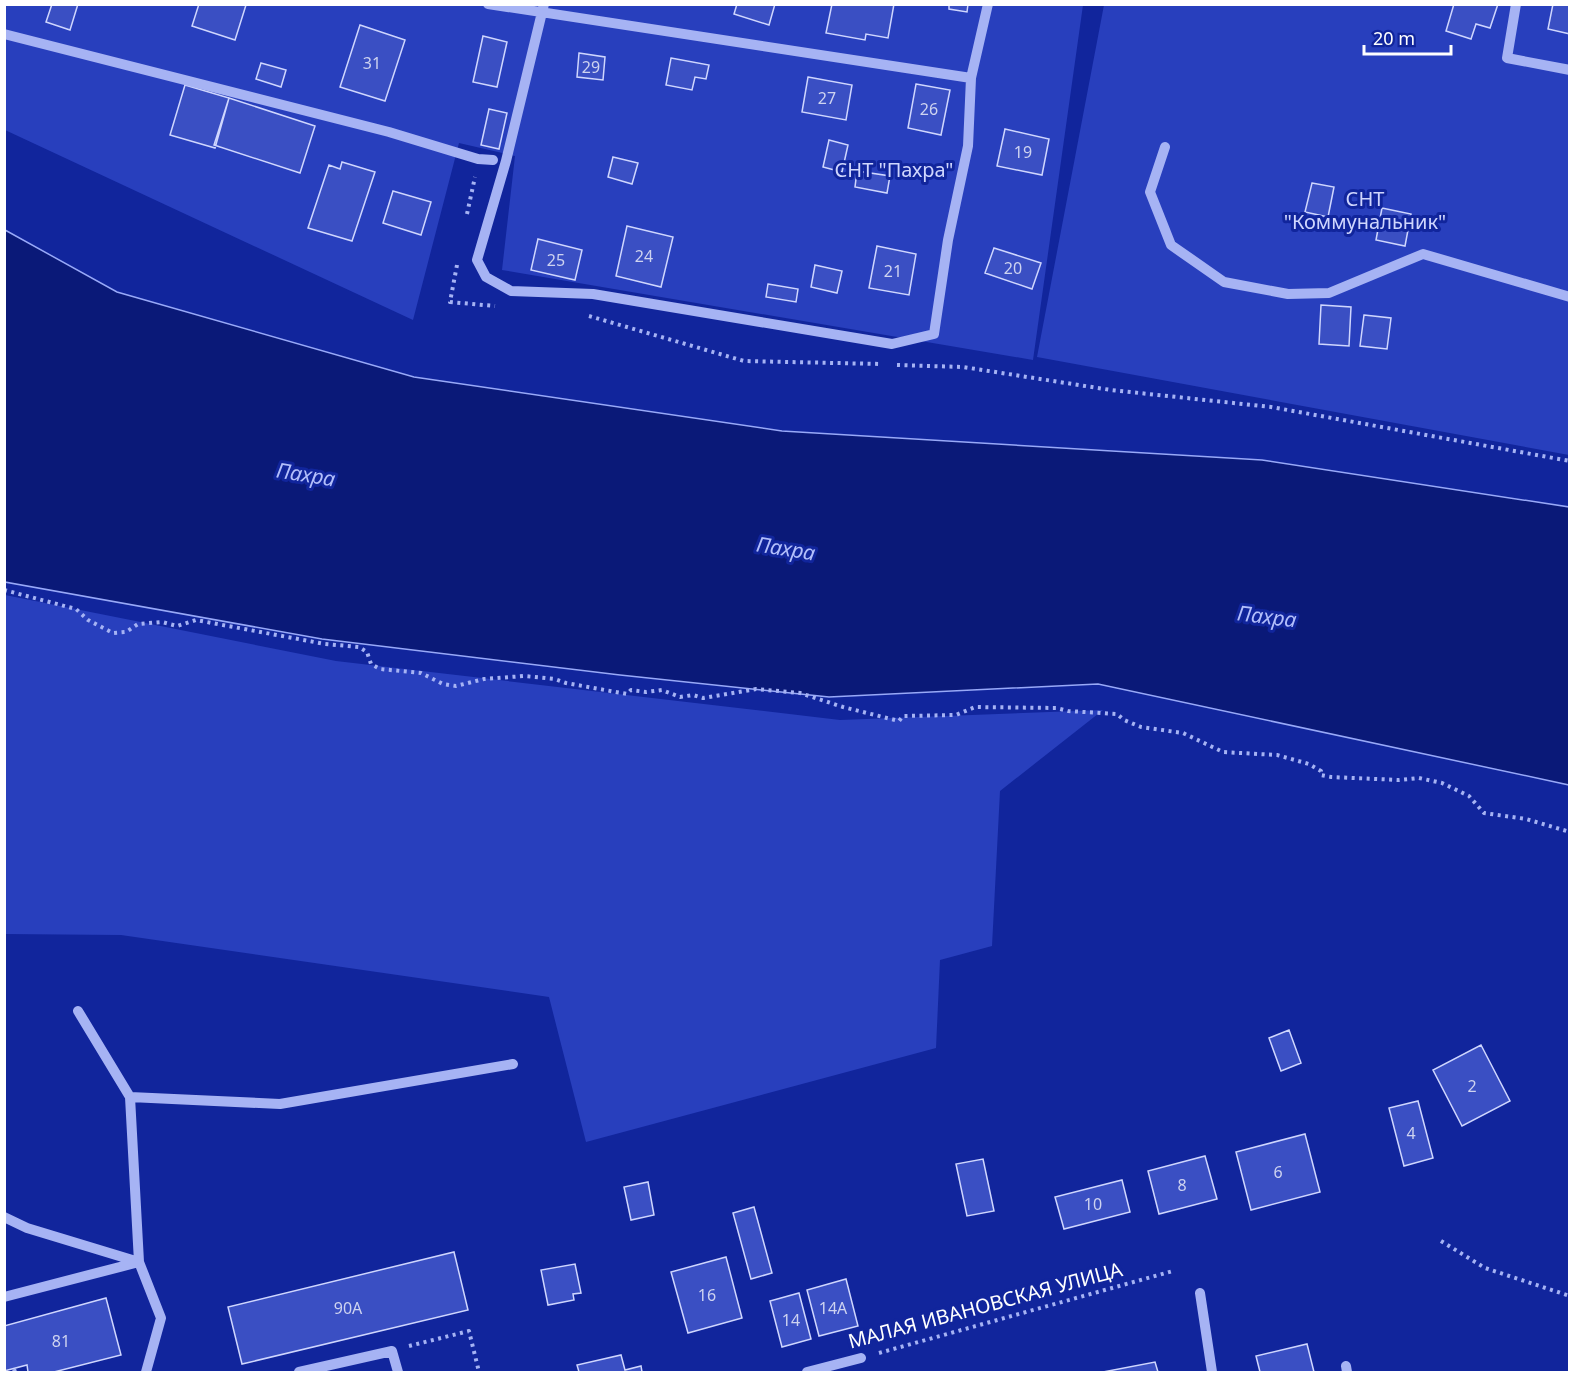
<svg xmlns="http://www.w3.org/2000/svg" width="1574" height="1377" font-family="'Noto Sans',sans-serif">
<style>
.green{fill:#283fbd}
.water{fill:#0a1978;stroke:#98a9f8;stroke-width:1.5}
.building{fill:#3a4fc3;stroke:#cfd6fe;stroke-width:1.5}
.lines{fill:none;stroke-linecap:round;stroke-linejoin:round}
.path{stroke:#a6b3f4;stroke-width:4;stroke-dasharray:3 4.5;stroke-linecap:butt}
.minor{stroke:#a6b3f4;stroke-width:10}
.labels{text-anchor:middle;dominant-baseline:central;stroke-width:6;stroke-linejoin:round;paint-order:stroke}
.number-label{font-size:16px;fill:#ced3f0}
.park-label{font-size:20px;fill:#cfd6fe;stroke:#11259c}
.street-label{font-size:20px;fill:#fff;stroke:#11259c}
.water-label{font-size:21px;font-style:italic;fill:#b3bffb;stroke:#11259c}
</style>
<rect width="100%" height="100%" fill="#11259c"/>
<path class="green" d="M5,5H1083L1033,360L502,270L515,156L459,143L413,320L5,130Z
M1104,5H1569V455L1037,357Z
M5,595L336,661L840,720L1103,710L1000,791L992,946L940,960L936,1048L586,1142L549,997L121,935L5,934Z"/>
<path class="water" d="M5,230L117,292L414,377L782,431L1262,460L1569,507V785L1098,684L829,697L620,675L322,639L5,582Z"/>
<path class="building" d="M52,4H78L70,30L46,22Z
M199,4L246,5L235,40L192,26Z
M737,4H775L769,25L734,14Z
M832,4H894L888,38L866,34L865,40L826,33Z
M949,4H968L967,12L949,9Z
M1454,4H1498L1490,28L1476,24L1471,39L1446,31Z
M1553,4H1570V34L1548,29Z
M360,25L405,40L385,101L340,87Z
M483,36L507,42L497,87L473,82Z
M579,53L605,57L603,80L577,77Z
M671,58L709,65L706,79L695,77L692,90L666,85Z
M261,63L286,70L281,87L256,79Z
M808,77L852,85L846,120L802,112Z
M916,84L950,90L941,135L908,128Z
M185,85L229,98L215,148L170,135Z
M229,98L315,126L300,173L214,145Z
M489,109L507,113L499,149L481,145Z
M1005,129L1049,139L1042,175L997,166Z
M829,140L848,145L842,172L823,167Z
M613,157L638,163L632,184L608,177Z
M342,162L375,172L352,241L308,228L329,165L340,169Z
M857,171L890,176L887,193L855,187Z
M1312,183L1334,187L1328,217L1305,212Z
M393,191L431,202L421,235L383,223Z
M1382,208L1411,214L1405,246L1376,240Z
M627,226L673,237L661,287L616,276Z
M538,239L582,250L575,280L531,270Z
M877,246L916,254L909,295L869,288Z
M994,248L1041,263L1032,289L985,273Z
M815,265L842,271L837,293L811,287Z
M768,284L798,289L796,302L766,297Z
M1321,305L1351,307L1349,346L1319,344Z
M1364,315L1391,318L1387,349L1360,346Z
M1289,1030L1301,1063L1281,1071L1269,1038Z
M1481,1045L1510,1101L1462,1126L1433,1070Z
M1418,1101L1433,1158L1404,1166L1389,1108Z
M1305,1134L1320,1192L1251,1210L1236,1152Z
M1205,1156L1217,1199L1159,1214L1148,1171Z
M983,1159L994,1211L967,1216L956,1164Z
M1122,1180L1130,1212L1064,1229L1055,1197Z
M648,1182L654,1215L631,1220L624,1187Z
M754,1207L772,1273L751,1279L733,1213Z
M454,1252L468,1310L242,1364L228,1307Z
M726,1257L742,1318L688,1333L671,1272Z
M575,1264L581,1293L573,1294L574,1300L548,1305L541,1270Z
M846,1279L858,1326L819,1336L807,1290Z
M799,1293L811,1339L782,1347L770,1301Z
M106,1298L121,1355L54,1372H28L27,1365L4,1371V1326Z
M1307,1344L1314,1372H1260L1256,1356Z
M621,1355L625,1370L641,1366L642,1372H579L577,1365Z
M1155,1362L1158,1372H1103Z"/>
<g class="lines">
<path class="path" d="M467,214L475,177
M457,265L450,302L495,306
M589,316L744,361L881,364
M897,365L963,367L1111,390L1271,407L1570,461
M4,590L76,609L88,620L113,633L126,632L138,624L162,622L177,626L196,620L325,644L359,647L367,652L371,664L380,669L421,673L443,684L456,686L484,679L524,676L555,679L566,683L627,694L631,690L646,692L662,690L680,697L693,695L703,698L756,689L800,693L843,707L899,721L903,716L956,715L975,707L1056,708L1068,711L1117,714L1124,720L1141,727L1183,733L1223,752L1277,755L1309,764L1321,771V775L1331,777L1399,780L1419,778L1442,783L1469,796L1484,813L1526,819L1570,832
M1441,1241L1485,1268L1570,1296
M409,1346L469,1331L479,1372
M879,1353L1173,1271
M14,1369L15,1372"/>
<path class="minor" d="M488,4L971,78
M544,4L506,161L477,260L486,277L511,291L593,294L892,344L934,334L948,240L968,146L971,78L988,4
M1516,4L1507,58L1570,70
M4,34L389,132L478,159L493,160
M1165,147L1150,192L1171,245L1224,282L1288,294L1329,293L1423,254L1570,297
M78,1011L130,1097
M4,1217L27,1228L139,1262L161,1318L146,1372
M1200,1293L1212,1372
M4,1297L139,1262L130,1097L280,1104L513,1064
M1346,1366L1347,1372
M299,1372L392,1351L398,1372
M807,1372L861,1358"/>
</g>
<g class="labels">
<g class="number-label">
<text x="372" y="63">31</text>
<text x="591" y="67">29</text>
<text x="827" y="98">27</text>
<text x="929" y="109">26</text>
<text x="1023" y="152">19</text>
<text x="644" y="256">24</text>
<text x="556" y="260">25</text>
<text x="1013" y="268">20</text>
<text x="893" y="271">21</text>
<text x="1472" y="1086">2</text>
<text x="1411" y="1133">4</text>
<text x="1278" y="1172">6</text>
<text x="1182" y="1185">8</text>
<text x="1093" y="1204">10</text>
<text x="707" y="1295">16</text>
<text x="348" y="1308">90А</text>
<text x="833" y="1308">14А</text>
<text x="791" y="1320">14</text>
<text x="61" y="1341">81</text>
</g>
<g class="park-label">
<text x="894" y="169">СНТ "Пахра"</text>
<text x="1365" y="198">СНТ<tspan x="1365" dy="23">"Коммунальник"</tspan></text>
</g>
<g class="street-label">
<text transform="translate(985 1305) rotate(-15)">МАЛАЯ ИВАНОВСКАЯ УЛИЦА</text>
</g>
<g class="water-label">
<text transform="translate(306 474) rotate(9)">Пахра</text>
<text transform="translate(786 548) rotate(9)">Пахра</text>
<text transform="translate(1267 616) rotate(7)">Пахра</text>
</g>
</g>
<rect width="1574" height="1377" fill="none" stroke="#ffffff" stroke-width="12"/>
<path d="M1364 45v9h87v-9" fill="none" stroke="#ffffff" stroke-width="3"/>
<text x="1373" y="45" font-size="18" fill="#ffffff" stroke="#11259c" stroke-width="4.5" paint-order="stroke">20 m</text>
</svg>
